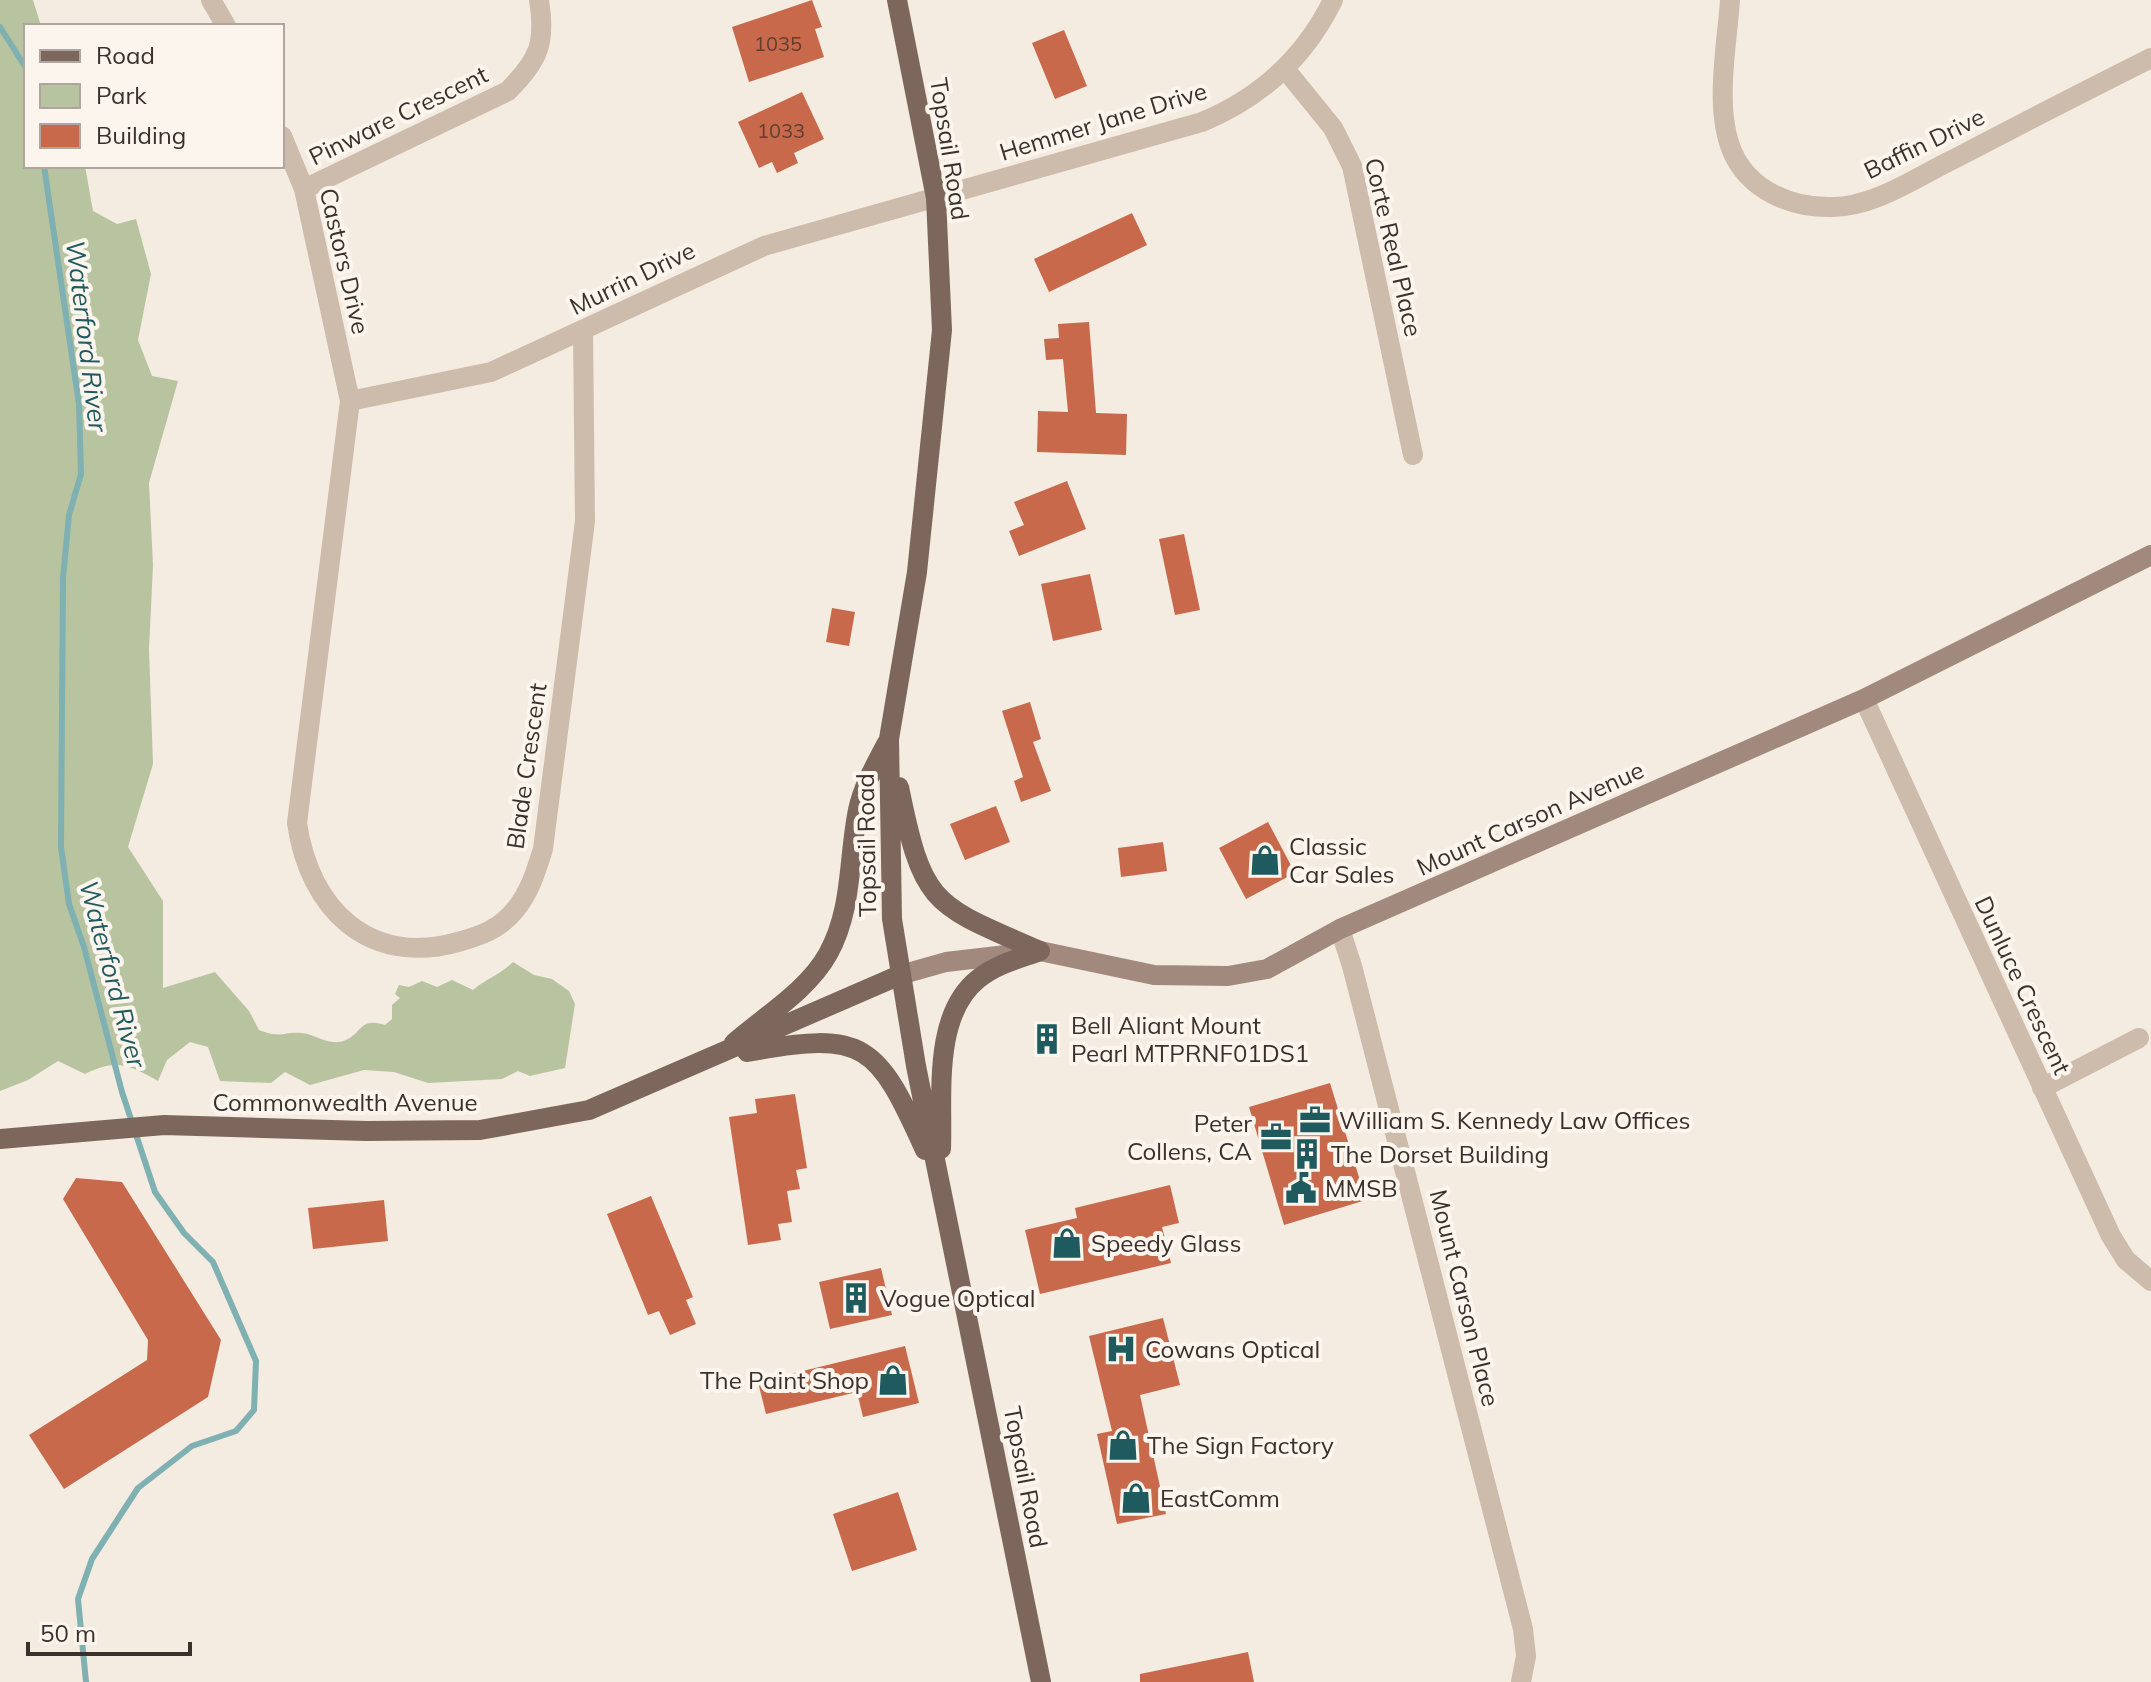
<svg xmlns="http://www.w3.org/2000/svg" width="2151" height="1682" font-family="Mulish,sans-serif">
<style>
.green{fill:#b8c4a0}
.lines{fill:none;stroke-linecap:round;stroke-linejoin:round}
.stream{stroke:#7fb0b2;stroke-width:6}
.building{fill:#c8694b}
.street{stroke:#cdbbac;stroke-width:20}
.secondary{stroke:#a18a7d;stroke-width:20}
.primary{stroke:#7d675c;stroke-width:20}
.labels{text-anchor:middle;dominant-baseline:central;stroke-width:8;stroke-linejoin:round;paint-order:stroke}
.number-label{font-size:20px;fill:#5e3e33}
.street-label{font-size:24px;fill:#3b302b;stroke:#fbf5ee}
.poi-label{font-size:24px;fill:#3b302b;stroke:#fbf5ee;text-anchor:start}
.water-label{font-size:26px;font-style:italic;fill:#1f5a5e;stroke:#fbf5ee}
</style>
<rect width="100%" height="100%" fill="#f4ebe1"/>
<path class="green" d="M0,0H33L41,26H26V166H85L93,211L117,224L136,219L151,274L138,340L152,376L178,381L149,483L153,565L149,650L153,764L128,847L163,901V988L215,972L249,1011L259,1030C282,1039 284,1031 302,1033C317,1035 330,1047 346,1040C363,1032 360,1017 385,1025L392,1019V1005L400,998L395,994L399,985L409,987L422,981L437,987L452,980L473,990C486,979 500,975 513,962L534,975L552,979L569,991L575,1004L565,1068L530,1076L518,1071L502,1079L428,1083L394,1072L364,1070L310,1085L285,1072L271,1083L220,1081L208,1047L190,1042L167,1060L158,1081C130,1065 116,1058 85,1074L58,1061L28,1080L0,1091Z"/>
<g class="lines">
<path class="stream" d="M0,27L26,68
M44,166L79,404L81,474L69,515L63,578L61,847L69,904L84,947L122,1092L155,1192L184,1233L213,1262L256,1361L254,1410L236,1431L192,1446L138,1488L92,1559L78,1599L86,1682"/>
</g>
<path class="building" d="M812,0L822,27L815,29L824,57L749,82L732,27Z
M1064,30L1087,86L1055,99L1032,43Z
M802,92L824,139L794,153L798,163L777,173L772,162L759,168L738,122Z
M1132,213L1147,245L1049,292L1034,259Z
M1089,322L1096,413L1127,414L1126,455L1037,452L1038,411L1068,412L1063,359L1046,360L1044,339L1059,338L1058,324Z
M1067,481L1086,529L1019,556L1009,531L1024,525L1014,502Z
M1184,534L1200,610L1175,615L1159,539Z
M1090,574L1102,630L1053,641L1041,584Z
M832,608L855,612L849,646L826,642Z
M1030,702L1041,739L1033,742L1051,791L1021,802L1014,781L1023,777L1002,711Z
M996,806L1010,842L965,860L950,824Z
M1268,822L1295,873L1246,899L1219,848Z
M1163,842L1167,871L1121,877L1118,848Z
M1330,1083L1366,1200L1284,1225L1249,1107Z
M795,1094L807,1168L796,1170L800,1189L787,1191L792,1222L778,1224L781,1240L748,1245L729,1117L757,1113L755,1099Z
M76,1178L122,1182L221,1340L208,1397L64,1489L29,1435L147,1360L148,1340L63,1199Z
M1170,1185L1179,1223L1162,1227L1171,1263L1040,1294L1025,1230L1077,1218L1075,1208Z
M651,1196L693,1297L686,1300L696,1324L670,1335L659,1311L648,1315L607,1214Z
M384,1200L388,1241L313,1249L308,1208Z
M881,1268L892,1315L830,1329L819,1282Z
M1163,1318L1180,1385L1140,1395L1166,1514L1117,1524L1097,1434L1112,1431L1089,1336Z
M905,1346L919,1403L863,1417L857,1392L766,1414L758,1382Z
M898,1492L917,1550L852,1571L833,1514Z
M1248,1652L1254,1682H1140V1674Z"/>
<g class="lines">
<path class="street" d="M211,0L226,26
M1730,0C1727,46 1714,107 1732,151C1749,191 1792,208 1832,207C1875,207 1918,176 1956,158C2021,124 2085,91 2151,58
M1285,69L1333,128L1352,166L1413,455
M282,136L304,189L350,401L297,823C309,908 368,967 458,942C480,936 500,929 515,910C530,892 536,871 543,849L585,521L583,331
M304,189L508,91C539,59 546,44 539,0
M350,401L491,372L764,246L1202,122C1260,98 1305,57 1333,0
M1864,699L2111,1236L2126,1260L2151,1281
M1340,929L1352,966L1523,1629L1526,1656L1521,1682
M2042,1088L2139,1038"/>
<path class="secondary" d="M900,975L946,962L1040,951L1154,975L1228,976L1267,969L1340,929L1864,699L2151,555"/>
<path class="primary" d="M897,0L936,198L942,330L917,572L889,739L892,919L916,1066L1041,1682
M899,787C923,906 932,904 1040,951
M734,1043C765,1016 808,990 828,954C853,909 848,859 858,810C863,786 876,764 887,743
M747,1052C866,1030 877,1044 925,1150
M0,1139L164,1125L366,1131L480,1130L589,1110L900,975
M941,1149C943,1097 932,1016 978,979C997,964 1018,959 1040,951"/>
</g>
<defs>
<symbol id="shop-bare" viewBox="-9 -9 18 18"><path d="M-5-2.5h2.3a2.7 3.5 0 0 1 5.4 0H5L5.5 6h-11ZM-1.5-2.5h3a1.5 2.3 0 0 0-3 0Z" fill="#1f5a5e" stroke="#fbf5ee" stroke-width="2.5" paint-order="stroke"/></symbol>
<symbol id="building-bare" viewBox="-9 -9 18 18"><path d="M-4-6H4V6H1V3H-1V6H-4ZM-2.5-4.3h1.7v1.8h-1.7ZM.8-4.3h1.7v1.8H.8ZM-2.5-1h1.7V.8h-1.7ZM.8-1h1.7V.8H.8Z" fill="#1f5a5e" stroke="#fbf5ee" stroke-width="2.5" paint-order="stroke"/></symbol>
<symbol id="office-bare" viewBox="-9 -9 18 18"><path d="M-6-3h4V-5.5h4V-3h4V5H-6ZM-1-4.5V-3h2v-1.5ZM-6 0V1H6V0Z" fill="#1f5a5e" stroke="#fbf5ee" stroke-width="2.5" paint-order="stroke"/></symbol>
<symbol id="civic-bare" viewBox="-9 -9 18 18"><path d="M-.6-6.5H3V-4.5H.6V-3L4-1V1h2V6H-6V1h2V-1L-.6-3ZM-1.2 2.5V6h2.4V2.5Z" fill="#1f5a5e" stroke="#fbf5ee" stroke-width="2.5" paint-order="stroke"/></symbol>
<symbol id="hospital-bare" viewBox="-9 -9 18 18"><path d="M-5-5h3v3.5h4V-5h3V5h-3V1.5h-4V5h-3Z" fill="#1f5a5e" stroke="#fbf5ee" stroke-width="2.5" paint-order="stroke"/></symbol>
</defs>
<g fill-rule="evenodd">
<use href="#shop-bare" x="1243" y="838" width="44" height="44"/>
<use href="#building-bare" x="1025" y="1017" width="44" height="44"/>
<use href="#office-bare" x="1293" y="1098" width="44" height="44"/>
<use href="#office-bare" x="1254" y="1115" width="44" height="44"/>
<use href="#building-bare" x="1285" y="1132" width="44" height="44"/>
<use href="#civic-bare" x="1279" y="1166" width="44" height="44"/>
<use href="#shop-bare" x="1045" y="1221" width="44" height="44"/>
<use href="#building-bare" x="834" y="1276" width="44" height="44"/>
<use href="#hospital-bare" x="1099" y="1327" width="44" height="44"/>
<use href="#shop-bare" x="871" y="1358" width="44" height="44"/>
<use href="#shop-bare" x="1101" y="1423" width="44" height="44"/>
<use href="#shop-bare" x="1114" y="1476" width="44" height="44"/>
</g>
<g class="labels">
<g class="number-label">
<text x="778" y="43">1035</text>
<text x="781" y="130">1033</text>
</g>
<g class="street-label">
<text transform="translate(398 115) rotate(-26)">Pinware Crescent</text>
<text transform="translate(1103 121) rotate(-17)">Hemmer Jane Drive</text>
<text transform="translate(1924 143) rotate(-26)">Baffin Drive</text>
<text transform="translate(950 149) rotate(81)">Topsail Road</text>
<text transform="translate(1394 247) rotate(77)">Corte Real Place</text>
<text transform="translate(345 261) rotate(77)">Castors Drive</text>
<text transform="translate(632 278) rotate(-26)">Murrin Drive</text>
<text transform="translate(526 766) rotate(-82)">Blade Crescent</text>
<text transform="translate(1530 818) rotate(-24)">Mount Carson Avenue</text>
<text transform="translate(866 845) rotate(-91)">Topsail Road</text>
<text transform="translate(2023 985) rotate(65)">Dunluce Crescent</text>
<text x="345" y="1102">Commonwealth Avenue</text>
<text transform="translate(1465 1298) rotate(76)">Mount Carson Place</text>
<text transform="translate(1026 1477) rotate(79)">Topsail Road</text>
</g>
<g class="poi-label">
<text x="1289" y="846">Classic<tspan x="1289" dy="28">Car Sales</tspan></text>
<text x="1071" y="1025">Bell Aliant Mount<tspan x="1071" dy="28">Pearl MTPRNF01DS1</tspan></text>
<text x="1339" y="1120">William S. Kennedy Law Offices</text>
<text x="1252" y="1123" text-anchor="end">Peter<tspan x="1252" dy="28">Collens, CA</tspan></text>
<text x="1331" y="1154">The Dorset Building</text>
<text x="1325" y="1188">MMSB</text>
<text x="1091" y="1243">Speedy Glass</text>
<text x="880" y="1298">Vogue Optical</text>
<text x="1145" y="1349">Cowans Optical</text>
<text x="869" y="1380" text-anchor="end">The Paint Shop</text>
<text x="1147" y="1445">The Sign Factory</text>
<text x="1160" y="1498">EastComm</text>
</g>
<g class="water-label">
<text transform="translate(87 336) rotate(83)">Waterford River</text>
<text transform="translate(113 974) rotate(75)">Waterford River</text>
</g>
</g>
<rect x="24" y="24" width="260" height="144" fill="#fbf5ee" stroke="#aea6a0" stroke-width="2"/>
<rect x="40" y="50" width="40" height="12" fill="#7d675c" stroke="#aea6a0" stroke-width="2"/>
<text x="96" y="64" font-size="24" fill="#3b302b">Road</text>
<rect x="40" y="84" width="40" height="24" fill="#b8c4a0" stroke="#aea6a0" stroke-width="2"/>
<text x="96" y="104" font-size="24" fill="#3b302b">Park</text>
<rect x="40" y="124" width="40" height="24" fill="#c8694b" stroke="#aea6a0" stroke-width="2"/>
<text x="96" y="144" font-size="24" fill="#3b302b">Building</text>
<path d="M28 1642v12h162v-12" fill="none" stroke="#3b302b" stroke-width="4"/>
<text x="40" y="1642" font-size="24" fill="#3b302b" stroke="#fbf5ee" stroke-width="6" paint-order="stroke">50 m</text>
</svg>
